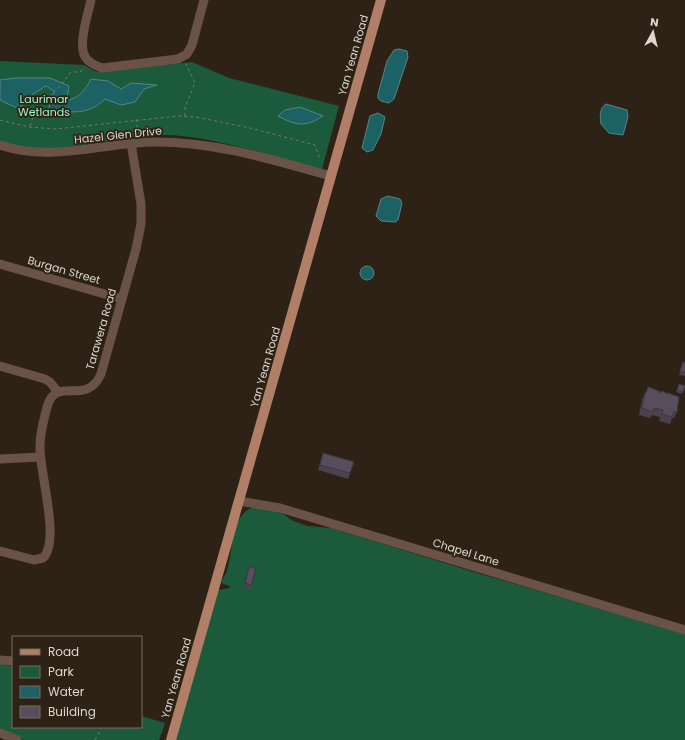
<svg xmlns="http://www.w3.org/2000/svg" width="685" height="740" font-family="Poppins,sans-serif">
<style>
.green{fill:#1c5a3c}
.water{fill:#1c6264;stroke:#568584}
.lines{fill:none;stroke-linecap:round;stroke-linejoin:round}
.path{stroke:#7e756a;stroke-width:1;stroke-dasharray:3 3;stroke-linecap:butt}
.minor{stroke:#6b5247;stroke-width:9}
.major{stroke:#b17e67;stroke-width:10}
.wall{fill:#4c424f}
.building{fill:#584d5c;stroke:#3e3640}
.labels{text-anchor:middle;dominant-baseline:central;stroke-width:3.5;stroke-linejoin:round;paint-order:stroke}
.street-label{font-size:11px;fill:#dfd7cf;stroke:#2d2215}
.park-label{font-size:11px;fill:#9cf8c5;stroke:#2d2215}
</style>
<rect width="100%" height="100%" fill="#2d2215"/>
<path class="green" d="M0,61L84,65L97,72L192,62L229,78L339,106L322,169C274,157 208,134 159,135C126,136 93,145 60,148C40,150 20,146 0,142Z
M253,507L271,509L282,513L293,521L308,526L331,528L474,572L685,634V740H176L218,590L229,588L230,586L223,584L221,582C223,578 226,574 227,570C234,550 229,517 253,507Z
M0,664L13,666V727H141V716L165,723L159,740H24L0,729Z"/>
<path class="water" d="M399,49L407,51L408,57L394,99L389,103L381,101L378,98V94L387,61L394,50Z
M15,78H50L69,86L67,98L69,100C80,97 86,89 91,79L108,81L121,89L131,83L157,85L144,89L135,102L121,105L105,99C87,116 72,112 48,110L54,91L46,86L33,94L22,106L15,107L0,100V80Z
M606,104L627,110L628,117L623,135L609,133L601,124C600,117 599,108 606,104Z
M300,107L323,116C306,127 296,126 278,116L285,110Z
M378,113L385,117L381,134L373,150L367,152L362,148L370,116Z
M388,196L400,199L402,203L398,220L395,222L381,221L376,216L381,199Z
M360 273a7 7 0 1 1 14 0a7 7 0 1 1-14 0Z"/>
<g class="lines">
<path class="path" d="M185,116V107L195,83L186,64
M136,119L138,134
M0,120L29,127L56,129L178,116L196,117L250,128L315,145L320,159
M30,126C38,101 42,104 59,87C64,83 66,77 71,72H80L85,68
M95,740L102,727"/>
<path class="minor" d="M91,0C88,14 77,47 86,58C90,64 97,66 102,68L178,59L187,54L192,45L204,0
M0,145C52,163 104,142 156,142C217,142 273,160 331,176
M0,264L122,299
M0,366L45,379L50,382L58,392
M0,459L40,457
M239,501L280,508L685,630
M0,551L34,560L43,558C61,541 39,471 40,446C40,432 44,418 48,404C58,376 86,407 101,374L136,249L141,224V204L131,143
M0,660L13,661
M0,733L17,740"/>
<path class="major" d="M171,740L381,0"/>
</g>
<path class="wall" d="M683,362L685,363V376L679,375Z
M679,384L685,386L682,394L676,392Z
M648,387L660,393L666,395L677,412L674,418H672L670,424L659,421L660,417L652,415L650,418L639,415L642,400L645,393H646Z
M323,453L350,473L348,479L318,470Z
M249,567L251,585L250,589L244,587Z"/>
<path class="building" d="M683,362L685,363V373L680,371Z
M679,384L685,386L683,392L677,391Z
M648,387L659,391L660,393L661,391L667,393L666,395L668,393L679,397L677,412L674,411L672,417L662,414L663,410L654,408L653,412L642,408L645,393H646Z
M323,453L354,462L350,473L320,465Z
M251,566L255,567L254,569H256L251,585L245,583L249,567L251,568Z"/>
<g class="labels">
<g class="street-label">
<text transform="translate(353 55) rotate(-74)">Yan Yean Road</text>
<text transform="translate(118 135) rotate(-6)">Hazel Glen Drive</text>
<text transform="translate(64 270) rotate(16)">Burgan Street</text>
<text transform="translate(101 329) rotate(-74)">Tarawera Road</text>
<text transform="translate(265 367) rotate(-74)">Yan Yean Road</text>
<text transform="translate(466 552) rotate(17)">Chapel Lane</text>
<text transform="translate(176 678) rotate(-74)">Yan Yean Road</text>
</g>
<g class="park-label">
<text x="44" y="99">Laurimar<tspan x="44" dy="13">Wetlands</tspan></text>
</g>
</g>
<rect x="12" y="636" width="130" height="92" fill="#2d2215" stroke="#746a5f"/>
<rect x="20" y="649" width="20" height="6" fill="#b17e67" stroke="#746a5f"/>
<text x="48" y="656" font-size="12" fill="#dfd7cf">Road</text>
<rect x="20" y="666" width="20" height="12" fill="#1c5a3c" stroke="#746a5f"/>
<text x="48" y="676" font-size="12" fill="#dfd7cf">Park</text>
<rect x="20" y="686" width="20" height="12" fill="#1c6264" stroke="#746a5f"/>
<text x="48" y="696" font-size="12" fill="#dfd7cf">Water</text>
<rect x="20" y="706" width="20" height="12" fill="#584d5c" stroke="#746a5f"/>
<text x="48" y="716" font-size="12" fill="#dfd7cf">Building</text>
<g transform="translate(653 32) rotate(8)" stroke="#2d2215" stroke-width="3" paint-order="stroke">
<path d="M0-3L7 15L0 10L-7 15Z" fill="#dfd7cf"/>
<text y="-6" font-size="11" font-weight="bold" text-anchor="middle" fill="#dfd7cf">N</text>
</g>
</svg>
